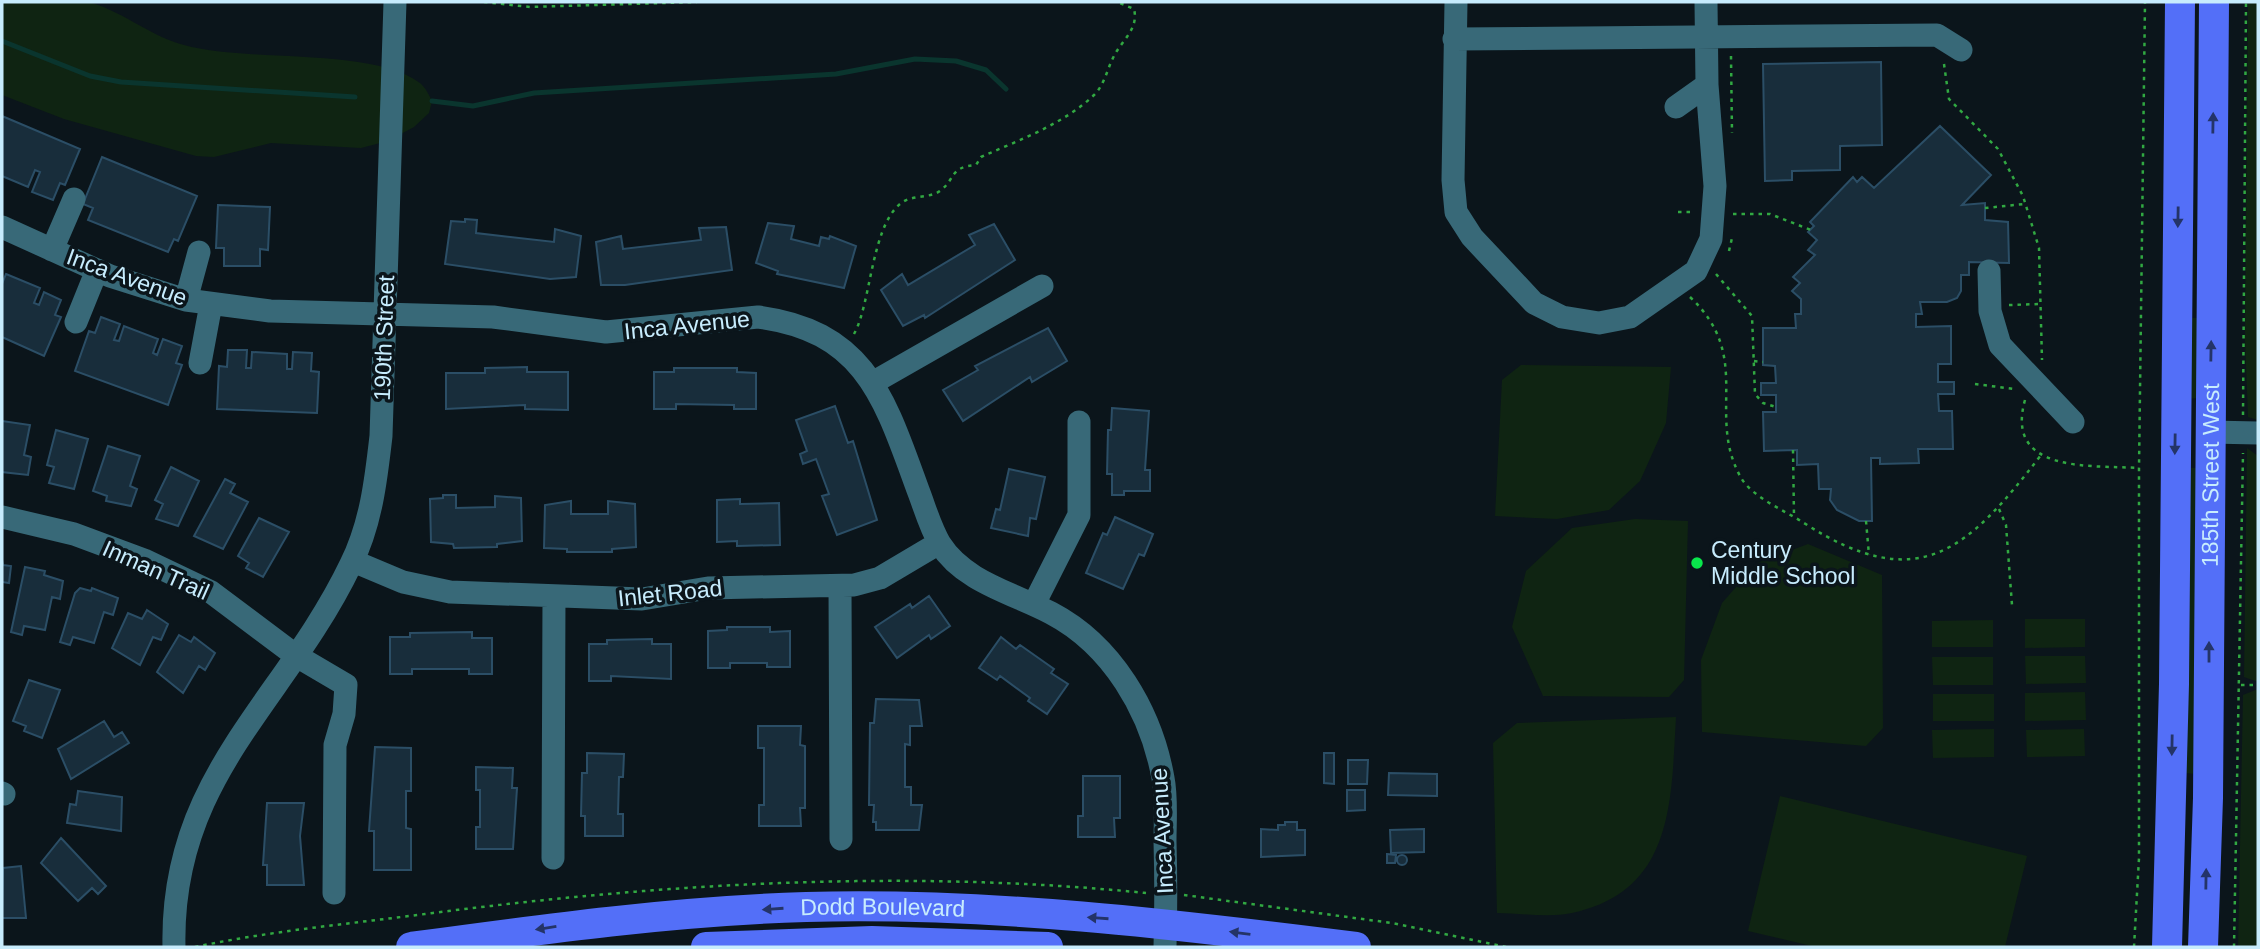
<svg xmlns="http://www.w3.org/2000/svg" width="2260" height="949" font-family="Helvetica,sans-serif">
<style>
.green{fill:#0f2412}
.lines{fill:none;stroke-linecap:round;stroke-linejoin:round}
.stream{stroke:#0a352e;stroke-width:5}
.building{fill:#182d3b;stroke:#2b4e66;stroke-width:2}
.path{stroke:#31a842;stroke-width:2.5;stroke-dasharray:3.5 5;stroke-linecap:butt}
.minor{stroke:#386978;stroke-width:23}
.major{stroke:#536ff8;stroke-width:30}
.oneway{fill:#243468}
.poi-dot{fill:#09e74c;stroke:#0b151b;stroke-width:2.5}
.labels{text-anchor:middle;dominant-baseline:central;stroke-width:7;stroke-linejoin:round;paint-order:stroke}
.street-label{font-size:23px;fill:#c7ecfd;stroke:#0b151b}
.poi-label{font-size:23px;fill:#c7ecfd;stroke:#0b151b;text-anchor:start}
</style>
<rect width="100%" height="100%" fill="#0b151b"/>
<path class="green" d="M2,2C27,2 70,0 92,3C125,13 152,37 184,45C248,63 371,47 420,83C425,87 429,95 432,101L429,113L414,127L388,141L361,148L271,143L214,157L196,156L64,119L2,95Z
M2248,2H2258V420L2248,417L2245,339Z
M2187,318H2200L2199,398L2187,399Z
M1521,365L1671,367L1666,423L1640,481L1609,510L1557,519L1495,516L1502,380Z
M2247,448L2258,456V682L2244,677Z
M2187,468H2199L2196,774L2184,773Z
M1635,519L1688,521L1684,680L1669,697L1543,696L1512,627L1526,571L1572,528Z
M1808,544L1882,575L1883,728L1866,746L1702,732L1701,660L1722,603L1757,563Z
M2025,619H2085V647L2025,648Z
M1993,620V647H1932V621Z
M2025,656H2085L2086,683L2026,684Z
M1993,657V685H1933L1932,657Z
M2258,689V947H2238L2243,695Z
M2085,692L2086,720L2025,721V693Z
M1933,694H1994V721H1933Z
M1676,717C1671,802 1674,891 1572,913C1549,918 1520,913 1497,913L1493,743L1517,723Z
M1994,729V757L1933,758L1932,730Z
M2084,729L2085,756L2027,757L2026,730Z
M1780,796L2027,856L2005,947H1816L1748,931Z"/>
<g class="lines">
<path class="stream" d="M2,41L90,76L121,82L355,97
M432,101L473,106L534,93L836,74L915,59L956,61L986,70L1006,89"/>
</g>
<path class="building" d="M1881,62L1882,145L1840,146V170L1792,171V180L1765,181L1763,64Z
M2,116L80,149L65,185L60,183L53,200L32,192L40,172L35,170L28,187L2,176Z
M1940,126L1991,175L1962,205L1985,203V220L2008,222L2009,263L1969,262V275H1961V291L1957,298L1947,302H1920L1922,314H1916V327L1951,326V364H1938V382H1954V394H1938L1939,411H1952L1953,449H1918L1919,463L1880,464V458H1871L1872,521H1859L1837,510L1830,500L1831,489H1819L1818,464L1797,465V450L1764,451L1763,412H1776V395H1761V383H1776L1775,366L1763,365V328H1796L1795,314H1801V299L1792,291L1800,283L1793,277L1815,255L1808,250L1817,240L1808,232L1814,226L1810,222L1853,177L1857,182L1862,177L1874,188Z
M102,157L197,196L178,241L174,239L168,252L88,220L93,208L83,204Z
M218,205L270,207L268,250L260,249V266H224V248H216Z
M465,219L477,220L476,233L554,242L555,229L581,236L576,277L550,279L445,264L451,221L465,222Z
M768,223L794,226L791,239L819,246L821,237L829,239L830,236L856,246L844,288L777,274L778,271L756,263Z
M994,224L1015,260L925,318L924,315L903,326L881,290L902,274L908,285L975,245L969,235Z
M726,227L732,270L625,285H601L596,242L621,236L623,249L701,240L699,228Z
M6,274L40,288L34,303L39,305L44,292L61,300L55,315L61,317L44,356L2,337V284Z
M101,317L120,324L114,340L119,341L124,326L158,339L153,353L157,355L163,339L182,346L176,363L182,365L168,405L75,371L89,331L95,333Z
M1048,328L1067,361L1032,382L1030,377L963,421L943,390L978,370L975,366Z
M228,350H247L246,368H251L252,352L287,354V369H292L293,352L312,353L311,371L319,372L317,413L217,409L219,366L227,367Z
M527,367V372H568V410L525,409V405L446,409V373H485V368Z
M674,368H737V372L756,373V409H734V405L676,404V409H654V372H674Z
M835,406L848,443L853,441L877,520L837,535L822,496L829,494L816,459L803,464L800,454L807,451L796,420Z
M1112,408L1149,411L1145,470H1150V491H1124V495H1112V474H1107L1108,430H1111Z
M2,421L30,425L24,455L31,457L28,475L2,472Z
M56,430L88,439L74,489L49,483L54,467L47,465Z
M108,446L140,456L130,486L137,489L131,506L106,501L107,496L93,491Z
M171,467L199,481L178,526L156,519L163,504L155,500Z
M1009,469L1045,477L1036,519L1030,518L1028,536L991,528L996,509L1000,510Z
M225,479L235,484L230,493L248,502L223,549L194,536Z
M443,495H456V508L495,507V496L521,498L522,541L497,544V547L454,548L453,544L431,542L430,499L443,498Z
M740,499V504L779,503L780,545L737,546V541L717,542V500Z
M571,501V514H608V501L635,504L636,547L612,549V552H567V549L544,548L545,505Z
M1115,517L1153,534L1144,556L1139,554L1123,589L1086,573L1103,533L1107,535Z
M259,518L289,532L263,577L246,568L249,563L238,556Z
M2,560L3,565L11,566L9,583L2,582Z
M25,567L45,571L44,575L63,581L60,599L52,597L45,630L24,626L22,635L11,632Z
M80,588L91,591L92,588L118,598L113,615L104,612L94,643L73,637L70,645L60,642L75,593Z
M929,596L950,626L931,639L929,635L897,658L875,627L910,604L912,608Z
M147,610L168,624L161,640L153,637L140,665L112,648L128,613L142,619Z
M727,627H770V632L790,631V667H767V663H730V668H708V631L727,630Z
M472,632V638H492V674H469V669H412V674H390V637H410V633Z
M179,635L191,642L194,637L215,653L205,670L199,666L183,693L157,672Z
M1001,637L1016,649L1020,645L1054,669L1051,673L1068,684L1047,714L1028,701L1030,698L1000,676L997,680L979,668Z
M652,639V644H671V679L611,676V681H589V644H607V640Z
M29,680L60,690L42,738L24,731L26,726L13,721Z
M876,699L919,700L922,726H910V745L905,744V787H911V805H922L919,830H876V822H873L874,805H869L870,723H874Z
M104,721L114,737L122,732L129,743L71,779L58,749Z
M758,726H801L800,745L805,746V808H800L801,826H759V805H764V748H758Z
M375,747L411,748V791H406V828L411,829V870H374V831H369Z
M587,753L624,754L623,777H619L618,814H623V836H585V816H581L582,773H587Z
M1324,753H1334V784L1324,783Z
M1348,760H1368L1367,784H1348Z
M476,767L513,768L512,788H517L513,849H476V827H480V790H476Z
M1389,773L1437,774V796L1388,795Z
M1083,776H1120V818H1114L1115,837H1078V816H1083Z
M1347,790H1365V810L1347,811Z
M78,791L122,797L121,831L67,823L70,804L76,805Z
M267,803H304L300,836L304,885H267V865H263Z
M1285,822H1297V830H1305V855L1261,857V829L1278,830V825H1285Z
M1424,829V852L1391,853L1390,830Z
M61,838L106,886L98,894L92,888L78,901L41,863Z
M1387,854L1396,855L1395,863H1387Z
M1397 860a5 5 0 1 1 10 0a5 5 0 1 1-10 0Z
M21,866L26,918H2L3,868Z"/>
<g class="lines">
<path class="path" d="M484,2L530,7L697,2
M1731,56L1732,133
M1944,64L1949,99L1998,149L2023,196L2039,248L2042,360
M1985,208L2025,204
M1678,212H1692
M1733,214H1770L1811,230
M1729,251L1732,238
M1716,274L1752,316L1755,394L1763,403L1776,407
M1690,297C1754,357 1706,413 1740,476C1751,497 1784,510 1804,523C1919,597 1968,550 2041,455
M2009,305L2041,304
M854,334C871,304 871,228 900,204C912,194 928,199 940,191C956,179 949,167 976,165L981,157C1019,140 1064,124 1094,95C1105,84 1107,69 1114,56C1122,40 1139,29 1134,9L1117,2
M1754,361L1763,362
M1975,384L2014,389
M2025,400C2004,474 2092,465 2139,468
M2243,415L2246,2
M1793,450L1794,516
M1999,509L2006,525L2012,605
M1866,521L1869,555
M2241,685H2258
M1184,895L1392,923L1506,947
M195,947C270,931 348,924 425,914C664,883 905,869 1146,893
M2134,947L2139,858V468L2145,2
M2234,947L2243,453"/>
<path class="minor" d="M1456,2L1453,180L1456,212L1472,237L1534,303L1562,317L1599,323L1630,317L1696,271L1711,239L1715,186L1707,85L1706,2
M1454,39L1937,35L1961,50
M1676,107L1707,85
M2,227L110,276L186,300L270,311L493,317L606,332L758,317C866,331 885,400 918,490C925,508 930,527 940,544C964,582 1013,593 1051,613C1112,645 1151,711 1163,778C1167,798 1165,821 1165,841C1166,877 1166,912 1165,947
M52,250L74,199
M1989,271L1990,311L2000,345L2073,422
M186,300L199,252
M76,322L97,270
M200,363L211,304
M874,382L1042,286
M2210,432L2258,433
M2,517L74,534L144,560L211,592L295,655L346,685L344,714L335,745L334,893
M353,561L403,582L450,592L642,599L708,588L854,585L880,578L939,543
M840,586L841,839
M1034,604L1079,515V422
M2,793L4,794
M553,858L554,596
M174,947C170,776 285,702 351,564C371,524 376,480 381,436L395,2"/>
<g class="major">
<path id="s1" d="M411,947C543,929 674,911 806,907C990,902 1174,924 1356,947"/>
<path d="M706,947L872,941L1048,947"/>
<path d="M2167,947L2174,684L2180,2"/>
<path id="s2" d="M2203,947L2208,798L2214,2"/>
</g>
</g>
<defs><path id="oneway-solid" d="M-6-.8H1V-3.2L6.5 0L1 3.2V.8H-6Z" transform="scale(1.75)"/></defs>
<g class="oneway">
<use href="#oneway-solid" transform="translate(2213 123) rotate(-89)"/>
<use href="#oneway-solid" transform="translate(2178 217) rotate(91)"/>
<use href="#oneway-solid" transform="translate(2211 351) rotate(-89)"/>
<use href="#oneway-solid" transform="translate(2175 444) rotate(91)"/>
<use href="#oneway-solid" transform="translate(2209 652) rotate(-90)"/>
<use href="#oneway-solid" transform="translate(2172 745) rotate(91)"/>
<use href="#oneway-solid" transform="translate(2206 879) rotate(-89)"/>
<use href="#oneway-solid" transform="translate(773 909) rotate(176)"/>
<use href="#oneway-solid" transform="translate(1098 918) rotate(-176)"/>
<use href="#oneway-solid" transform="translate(546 928) rotate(171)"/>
<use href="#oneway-solid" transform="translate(1240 933) rotate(-173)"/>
</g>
<circle class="poi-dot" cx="1697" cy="563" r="7"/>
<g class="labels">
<g class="street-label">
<text transform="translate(127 277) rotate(20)">Inca Avenue</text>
<text transform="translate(687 325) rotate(-6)">Inca Avenue</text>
<text transform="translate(384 338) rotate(-88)">190th Street</text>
<text stroke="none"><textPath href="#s2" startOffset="472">185th Street West</textPath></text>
<text transform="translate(156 570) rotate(24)">Inman Trail</text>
<text transform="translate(670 593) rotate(-6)">Inlet Road</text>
<text transform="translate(1162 831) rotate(-93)">Inca Avenue</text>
<text stroke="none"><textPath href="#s1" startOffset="474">Dodd Boulevard</textPath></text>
</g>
<g class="poi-label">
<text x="1711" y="550">Century<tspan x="1711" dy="26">Middle School</tspan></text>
</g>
</g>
<rect width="2260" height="949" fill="none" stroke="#c7ecfd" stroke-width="7"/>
</svg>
